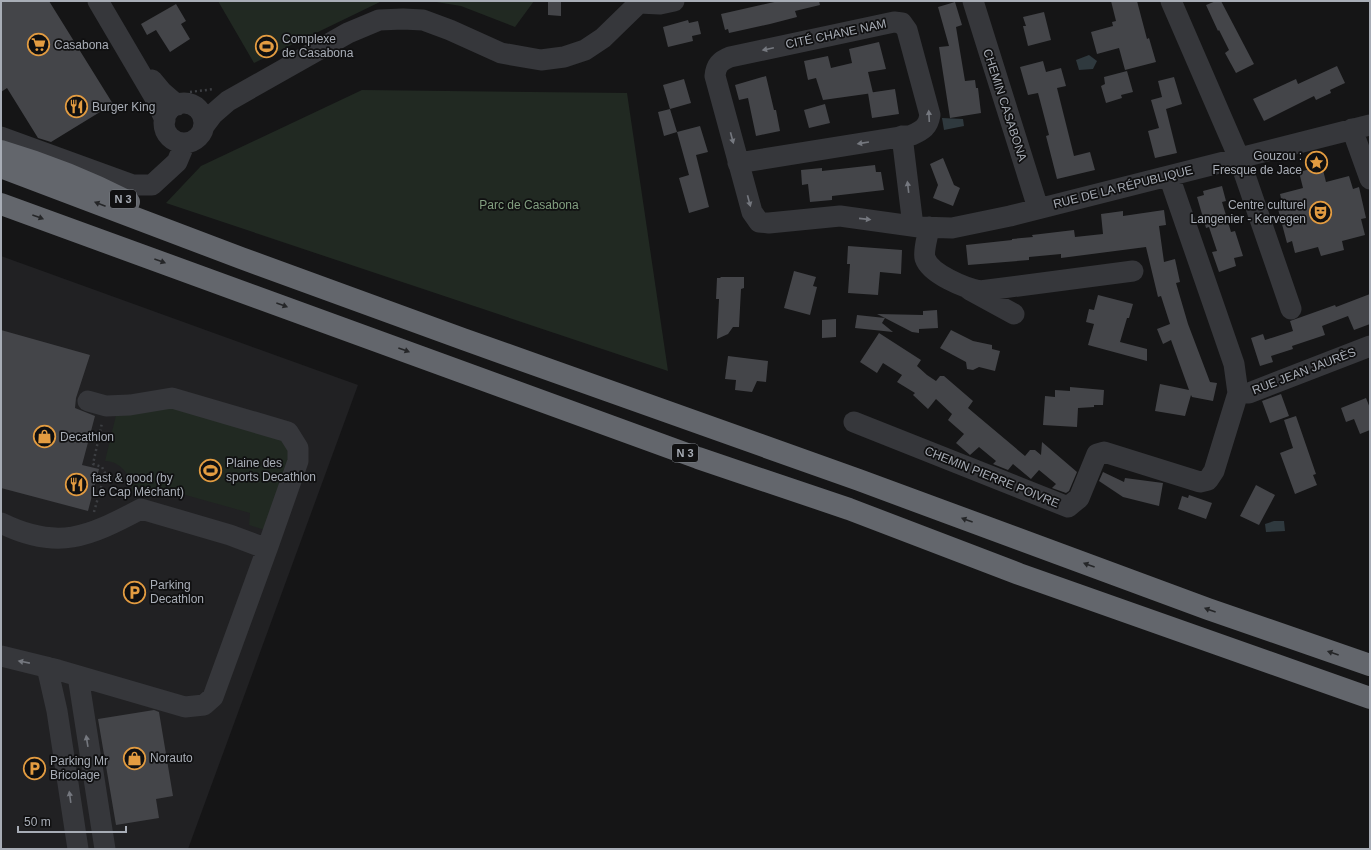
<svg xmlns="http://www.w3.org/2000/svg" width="1371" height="850" font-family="Helvetica,sans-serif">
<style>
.built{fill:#212123}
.green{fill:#212922}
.water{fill:#2f393e}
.building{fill:#444549}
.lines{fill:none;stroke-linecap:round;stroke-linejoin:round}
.path{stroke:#3c3e42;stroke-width:2.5;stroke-dasharray:2 3;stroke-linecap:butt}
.minor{stroke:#36373b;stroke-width:21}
.highway{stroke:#63666c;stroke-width:22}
.oneway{fill:#75787f}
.oneway2{fill:#252628}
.labels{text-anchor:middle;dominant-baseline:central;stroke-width:3.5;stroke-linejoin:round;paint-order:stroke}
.shield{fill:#101011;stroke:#7a7e84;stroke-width:1}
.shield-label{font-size:11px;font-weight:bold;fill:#a8adb6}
.street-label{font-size:12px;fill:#a8adb6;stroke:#101011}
.poi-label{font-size:12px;fill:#a8adb6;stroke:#101011;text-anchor:start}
.park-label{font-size:12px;fill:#829f80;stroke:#101011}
</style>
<rect width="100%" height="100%" fill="#151516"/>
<path class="built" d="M1,256L358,385L188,849H1Z"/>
<path class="green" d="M218,1H382L254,63Z
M430,1H534L515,27L461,6Z
M362,90L627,93L668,371L166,203L201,166Z
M163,403L297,437L268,531L249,525L250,513L164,489L153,497L132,491C132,477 121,461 105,461L117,411Z"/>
<path class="water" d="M1089,55L1097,61L1093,69L1079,70L1076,60Z
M942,118L963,119L964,126L944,130Z
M1274,521H1284L1285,531L1266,532L1265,524Z"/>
<path class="building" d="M1,1H49L113,104L51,142L38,138L7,88L1,92Z
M548,1H561V16L548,15Z
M779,1H819L820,5L795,11L797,17L770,24L729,33L728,29L725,30L721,14Z
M1111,1H1137L1147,39L1149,38L1156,62L1125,70L1119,48L1097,54L1091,32L1113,26L1112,22L1116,21Z
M1216,1H1221L1254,64L1236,73L1225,53L1229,50L1219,30L1218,31L1206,5Z
M955,2L962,25L956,27L965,81L975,80L976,88H978L981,113L950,118L939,47L949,46L938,7Z
M176,4L186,21L181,24L190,39L170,52L156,30L147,35L141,24Z
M1044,12L1051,40L1028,46L1023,26H1026L1023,17Z
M688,20L689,23L698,21L701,34L692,36L693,41L668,47L663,27Z
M879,42L886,69L868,72L873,93L823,100L816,78L808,80L804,61L828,56L831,68L852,63L849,49Z
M1043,61L1046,72L1061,68L1066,86L1057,88L1074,156L1090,152L1095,170L1057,179L1046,136L1049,135L1038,93L1028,95L1020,67Z
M1337,66L1345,83L1330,90L1331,93L1316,100L1314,96L1264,121L1253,99L1296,79L1298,84Z
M1127,71L1133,92L1121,95L1122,98L1106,103L1101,86L1105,84L1104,77Z
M766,76L774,110H776L780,131L756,136L748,98L739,100L735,85Z
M1174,77L1182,104L1166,109L1177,153L1155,158L1148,131L1159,128L1151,100L1162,97L1158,81Z
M684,79L691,103L670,109L663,85Z
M895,89L899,114L872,118L868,93Z
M825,104L830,123L809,128L804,110Z
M670,109L677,132L700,126L708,152L696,155L709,207L689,213L679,178L689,175L677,132L664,136L658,112Z
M943,158L954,185L960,188L953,206L933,198L938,185L930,164Z
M875,165L876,172H881L884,190L832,196V200L810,202L808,184L802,185L801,170L822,168V171Z
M1322,166L1326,182L1349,176L1353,189L1359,187L1366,218L1361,219L1365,235L1342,241L1344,250L1321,256L1318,247L1295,253L1292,241L1287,243L1278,209L1283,207L1280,194L1303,188L1299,172Z
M1222,186L1226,201L1222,202L1231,232L1235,231L1243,256L1234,258L1236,266L1219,272L1212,252L1217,251L1209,227L1206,228L1197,197L1204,195L1203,191Z
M1164,210L1166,225L1159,226L1164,262L1175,259L1180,282L1176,283L1188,324L1210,382L1217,383L1213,401L1192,397L1191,395L1185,416L1155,411L1160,384L1189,390L1171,340L1163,344L1157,329L1170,324L1161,296L1158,297L1146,247L1061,258V254L1029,257V260L968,265L966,245L1012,240V239L1033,237L1032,235L1074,230L1075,237L1103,234L1101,214L1123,211V216Z
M848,246L902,250L901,274L880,272L878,295L848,293L850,264H847Z
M794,271L816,277L813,286L817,287L810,315L784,308Z
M721,277H744V288L741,289L739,327H733L728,334L717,339L719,299H716L717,278H720Z
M1370,294V324L1354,330L1348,316L1322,326L1325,335L1292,346L1293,349L1271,356L1273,362L1260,366L1251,338L1263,334L1265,340L1293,331L1290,321L1335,305L1336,307Z
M1098,295L1133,304L1129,318H1127L1120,342L1147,349V361L1088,345L1094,324L1086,322L1089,309L1094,310Z
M937,310L938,328L919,329V333L912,332L885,318L882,323L893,332L855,328L857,315L885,318L877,314L923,315V311Z
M836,319V337L822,338V320Z
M1,330L90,355L76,398L75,408L95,416L82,465L99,469L88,511L1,488Z
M951,330L973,341L992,345V349L1000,351L995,371L979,367L973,370L967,369L966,362L940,348Z
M879,333L921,360L917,366L927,375L936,381L940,376H944L973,401L968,408L1025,456L1030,450H1035L1041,455L1042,442L1077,472L1069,491L1066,493L1052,488L1056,484L1039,470L1031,479L1013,464L1008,470L993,464L996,461L979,447L970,455L956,443L964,434L948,420L952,414L936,399L928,409L913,395L915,393L897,382L902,375L883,363L877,373L860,362Z
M728,356L768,361L766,382L757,381L752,392L735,390L736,380L725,379Z
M1070,387L1104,390L1103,405H1094V407L1078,408L1077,427L1043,425L1045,396L1055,397V390L1070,391Z
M1281,394L1289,416L1270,423L1262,401Z
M1366,398L1370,408V430L1360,434L1354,419L1346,422L1341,408Z
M1296,416L1316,474L1313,475L1317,485L1295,494L1280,453L1293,448L1284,420Z
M1103,472L1124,482L1125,478L1163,483L1159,506L1123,497L1099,481Z
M1256,485L1275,495L1259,525L1240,516Z
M1189,495L1212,503L1206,519L1178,509L1182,496L1188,498Z
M154,710L159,712L173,796L156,799L159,818L116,825L98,719Z"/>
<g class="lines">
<path class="path" d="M190,92L214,89
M94,512L105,473L102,467L93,464L102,423"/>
<path class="minor" d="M98,1L155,98L165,120
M973,1L1038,208
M1171,1L1239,158L1291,309
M639,3L660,4L674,1
M152,80L162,92L177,105
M164 123a20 20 0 1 1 40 0a20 20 0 1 1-40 0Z
M204,126L213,114L228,101L348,33L379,20L403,19L423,20L450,30L501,53L541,60L564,57L585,50L603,38L639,3
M1352,129L1370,179
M902,136L913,226
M1,137L133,185H152L177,162L185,143
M738,163L912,135C923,130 928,127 930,115L907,30L902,23L894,22L730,57C720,61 716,65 715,76L752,212L759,222L769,223L840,216L919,227L952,228L1010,216L1370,125
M929,227C928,236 923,250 925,258C930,274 965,288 980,291L1133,271
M970,290L1014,314
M1238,393H1249L1370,346
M88,401L106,406L130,405L172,398L288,432L298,448V461L267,549
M854,422L1068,507L1079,498L1097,454L1104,452L1200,482L1208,480L1214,471L1238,393L1234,364L1169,176
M1,523C58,551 88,537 141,509L230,535L267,549L213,697L204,705L185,707L58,670L1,656
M47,667L57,711L78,849
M78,676L105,849"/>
<path class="highway" d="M1,151C45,164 88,181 129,202
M1,167L241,258L463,339L859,480L1208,609L1370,665
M1,204L698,458L849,509L1019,574L1370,698"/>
</g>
<defs><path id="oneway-solid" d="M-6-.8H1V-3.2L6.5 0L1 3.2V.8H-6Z"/></defs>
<g class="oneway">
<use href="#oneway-solid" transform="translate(768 49) rotate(168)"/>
<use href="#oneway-solid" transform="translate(929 116) rotate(-93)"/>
<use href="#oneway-solid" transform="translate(732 138) rotate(75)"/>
<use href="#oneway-solid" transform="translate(863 143) rotate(171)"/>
<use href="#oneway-solid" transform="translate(908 187) rotate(-97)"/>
<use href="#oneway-solid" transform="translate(749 201) rotate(75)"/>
<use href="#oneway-solid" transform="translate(865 219) rotate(6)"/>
<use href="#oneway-solid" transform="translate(24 662) rotate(-169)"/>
<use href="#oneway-solid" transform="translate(87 741) rotate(-99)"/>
<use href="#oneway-solid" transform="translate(70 797) rotate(-98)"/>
</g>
<g class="oneway2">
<use href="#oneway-solid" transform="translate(100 204) rotate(-159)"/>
<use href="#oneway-solid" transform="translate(38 217) rotate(20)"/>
<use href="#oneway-solid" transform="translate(160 261) rotate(20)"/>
<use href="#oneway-solid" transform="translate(282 305) rotate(20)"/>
<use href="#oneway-solid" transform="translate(404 350) rotate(20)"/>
<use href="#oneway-solid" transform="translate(967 520) rotate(-160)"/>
<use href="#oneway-solid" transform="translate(1089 565) rotate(-160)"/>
<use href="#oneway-solid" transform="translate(1210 610) rotate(-160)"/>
<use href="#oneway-solid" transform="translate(1333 653) rotate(-161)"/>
</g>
<defs>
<symbol id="supermarket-ring" viewBox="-11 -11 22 22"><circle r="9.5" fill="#101011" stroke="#e39c41" stroke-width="1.5"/><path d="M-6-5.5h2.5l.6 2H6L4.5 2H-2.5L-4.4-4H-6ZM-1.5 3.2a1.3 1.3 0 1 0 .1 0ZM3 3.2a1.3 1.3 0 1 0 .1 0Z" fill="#e39c41"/></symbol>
<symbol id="stadium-ring" viewBox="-11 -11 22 22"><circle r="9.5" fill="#101011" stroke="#e39c41" stroke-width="1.5"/><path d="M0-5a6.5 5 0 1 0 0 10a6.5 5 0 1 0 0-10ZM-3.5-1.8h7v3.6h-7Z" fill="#e39c41"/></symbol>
<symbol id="restaurant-ring" viewBox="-11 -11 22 22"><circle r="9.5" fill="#101011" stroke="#e39c41" stroke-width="1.5"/><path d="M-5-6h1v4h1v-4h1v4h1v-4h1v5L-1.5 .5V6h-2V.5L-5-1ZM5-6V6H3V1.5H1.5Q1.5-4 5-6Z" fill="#e39c41"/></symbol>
<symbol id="sight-ring" viewBox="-11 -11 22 22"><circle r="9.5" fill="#101011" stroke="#e39c41" stroke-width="1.5"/><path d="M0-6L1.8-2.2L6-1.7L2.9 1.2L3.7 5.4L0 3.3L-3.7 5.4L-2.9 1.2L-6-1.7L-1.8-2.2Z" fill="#e39c41"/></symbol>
<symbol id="theatre-ring" viewBox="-11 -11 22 22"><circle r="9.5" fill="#101011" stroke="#e39c41" stroke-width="1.5"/><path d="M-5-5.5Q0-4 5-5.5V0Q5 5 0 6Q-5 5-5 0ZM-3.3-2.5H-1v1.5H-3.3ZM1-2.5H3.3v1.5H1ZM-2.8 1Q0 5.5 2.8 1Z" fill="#e39c41"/></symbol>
<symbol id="shop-ring" viewBox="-11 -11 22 22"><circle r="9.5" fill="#101011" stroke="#e39c41" stroke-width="1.5"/><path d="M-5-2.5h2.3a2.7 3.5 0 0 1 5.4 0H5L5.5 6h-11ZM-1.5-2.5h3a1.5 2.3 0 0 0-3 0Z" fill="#e39c41"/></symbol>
<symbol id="parking-ring" viewBox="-11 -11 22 22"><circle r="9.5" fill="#101011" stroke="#e39c41" stroke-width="1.5"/><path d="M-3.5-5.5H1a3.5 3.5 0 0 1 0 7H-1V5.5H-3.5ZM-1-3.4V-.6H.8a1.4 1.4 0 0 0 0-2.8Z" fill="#e39c41"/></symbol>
</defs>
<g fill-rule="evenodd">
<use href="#supermarket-ring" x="26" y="32" width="25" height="25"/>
<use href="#stadium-ring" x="254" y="34" width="25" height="25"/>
<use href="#restaurant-ring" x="64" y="94" width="25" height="25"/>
<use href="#sight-ring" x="1304" y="150" width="25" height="25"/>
<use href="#theatre-ring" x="1308" y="200" width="25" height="25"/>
<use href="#shop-ring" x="32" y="424" width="25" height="25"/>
<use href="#stadium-ring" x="198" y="458" width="25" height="25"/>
<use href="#restaurant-ring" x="64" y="472" width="25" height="25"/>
<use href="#parking-ring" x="122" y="580" width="25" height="25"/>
<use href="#shop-ring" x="122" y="746" width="25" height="25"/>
<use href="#parking-ring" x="22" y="756" width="25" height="25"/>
</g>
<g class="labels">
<g class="shield">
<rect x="110" y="190" width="26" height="18" rx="3"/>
<rect x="672" y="444" width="26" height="18" rx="3"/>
</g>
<g class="shield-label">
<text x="123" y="199">N 3</text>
<text x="685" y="453">N 3</text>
</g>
<g class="street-label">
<text transform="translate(836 34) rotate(-12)">CITÉ CHANE NAM</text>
<text transform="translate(1005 105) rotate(72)">CHEMIN CASABONA</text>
<text transform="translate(1123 187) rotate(-14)">RUE DE LA RÉPUBLIQUE</text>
<text transform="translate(1304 371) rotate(-21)">RUE JEAN JAURÈS</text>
<text transform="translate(992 477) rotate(22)">CHEMIN PIERRE POIVRE</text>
</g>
<g class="poi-label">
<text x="282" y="39">Complexe<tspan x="282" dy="14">de Casabona</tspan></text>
<text x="54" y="45">Casabona</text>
<text x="92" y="107">Burger King</text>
<text x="1302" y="156" text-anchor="end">Gouzou :<tspan x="1302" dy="14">Fresque de Jace</tspan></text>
<text x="1306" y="205" text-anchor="end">Centre culturel<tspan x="1306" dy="14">Langenier - Kervegen</tspan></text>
<text x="60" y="437">Decathlon</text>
<text x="226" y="463">Plaine des<tspan x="226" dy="14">sports Decathlon</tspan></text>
<text x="92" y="478">fast &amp; good (by<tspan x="92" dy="14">Le Cap Méchant)</tspan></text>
<text x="150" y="585">Parking<tspan x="150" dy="14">Decathlon</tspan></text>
<text x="150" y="758">Norauto</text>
<text x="50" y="761">Parking Mr<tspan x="50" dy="14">Bricolage</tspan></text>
</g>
<g class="park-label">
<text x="529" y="205">Parc de Casabona</text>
</g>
</g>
<rect width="1371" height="850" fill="none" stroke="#a8adb6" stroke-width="4"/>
<path d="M18 826v6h108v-6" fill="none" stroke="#a8adb6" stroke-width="2"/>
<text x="24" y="826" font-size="12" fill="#a8adb6" stroke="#101011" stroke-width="3" paint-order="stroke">50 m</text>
</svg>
